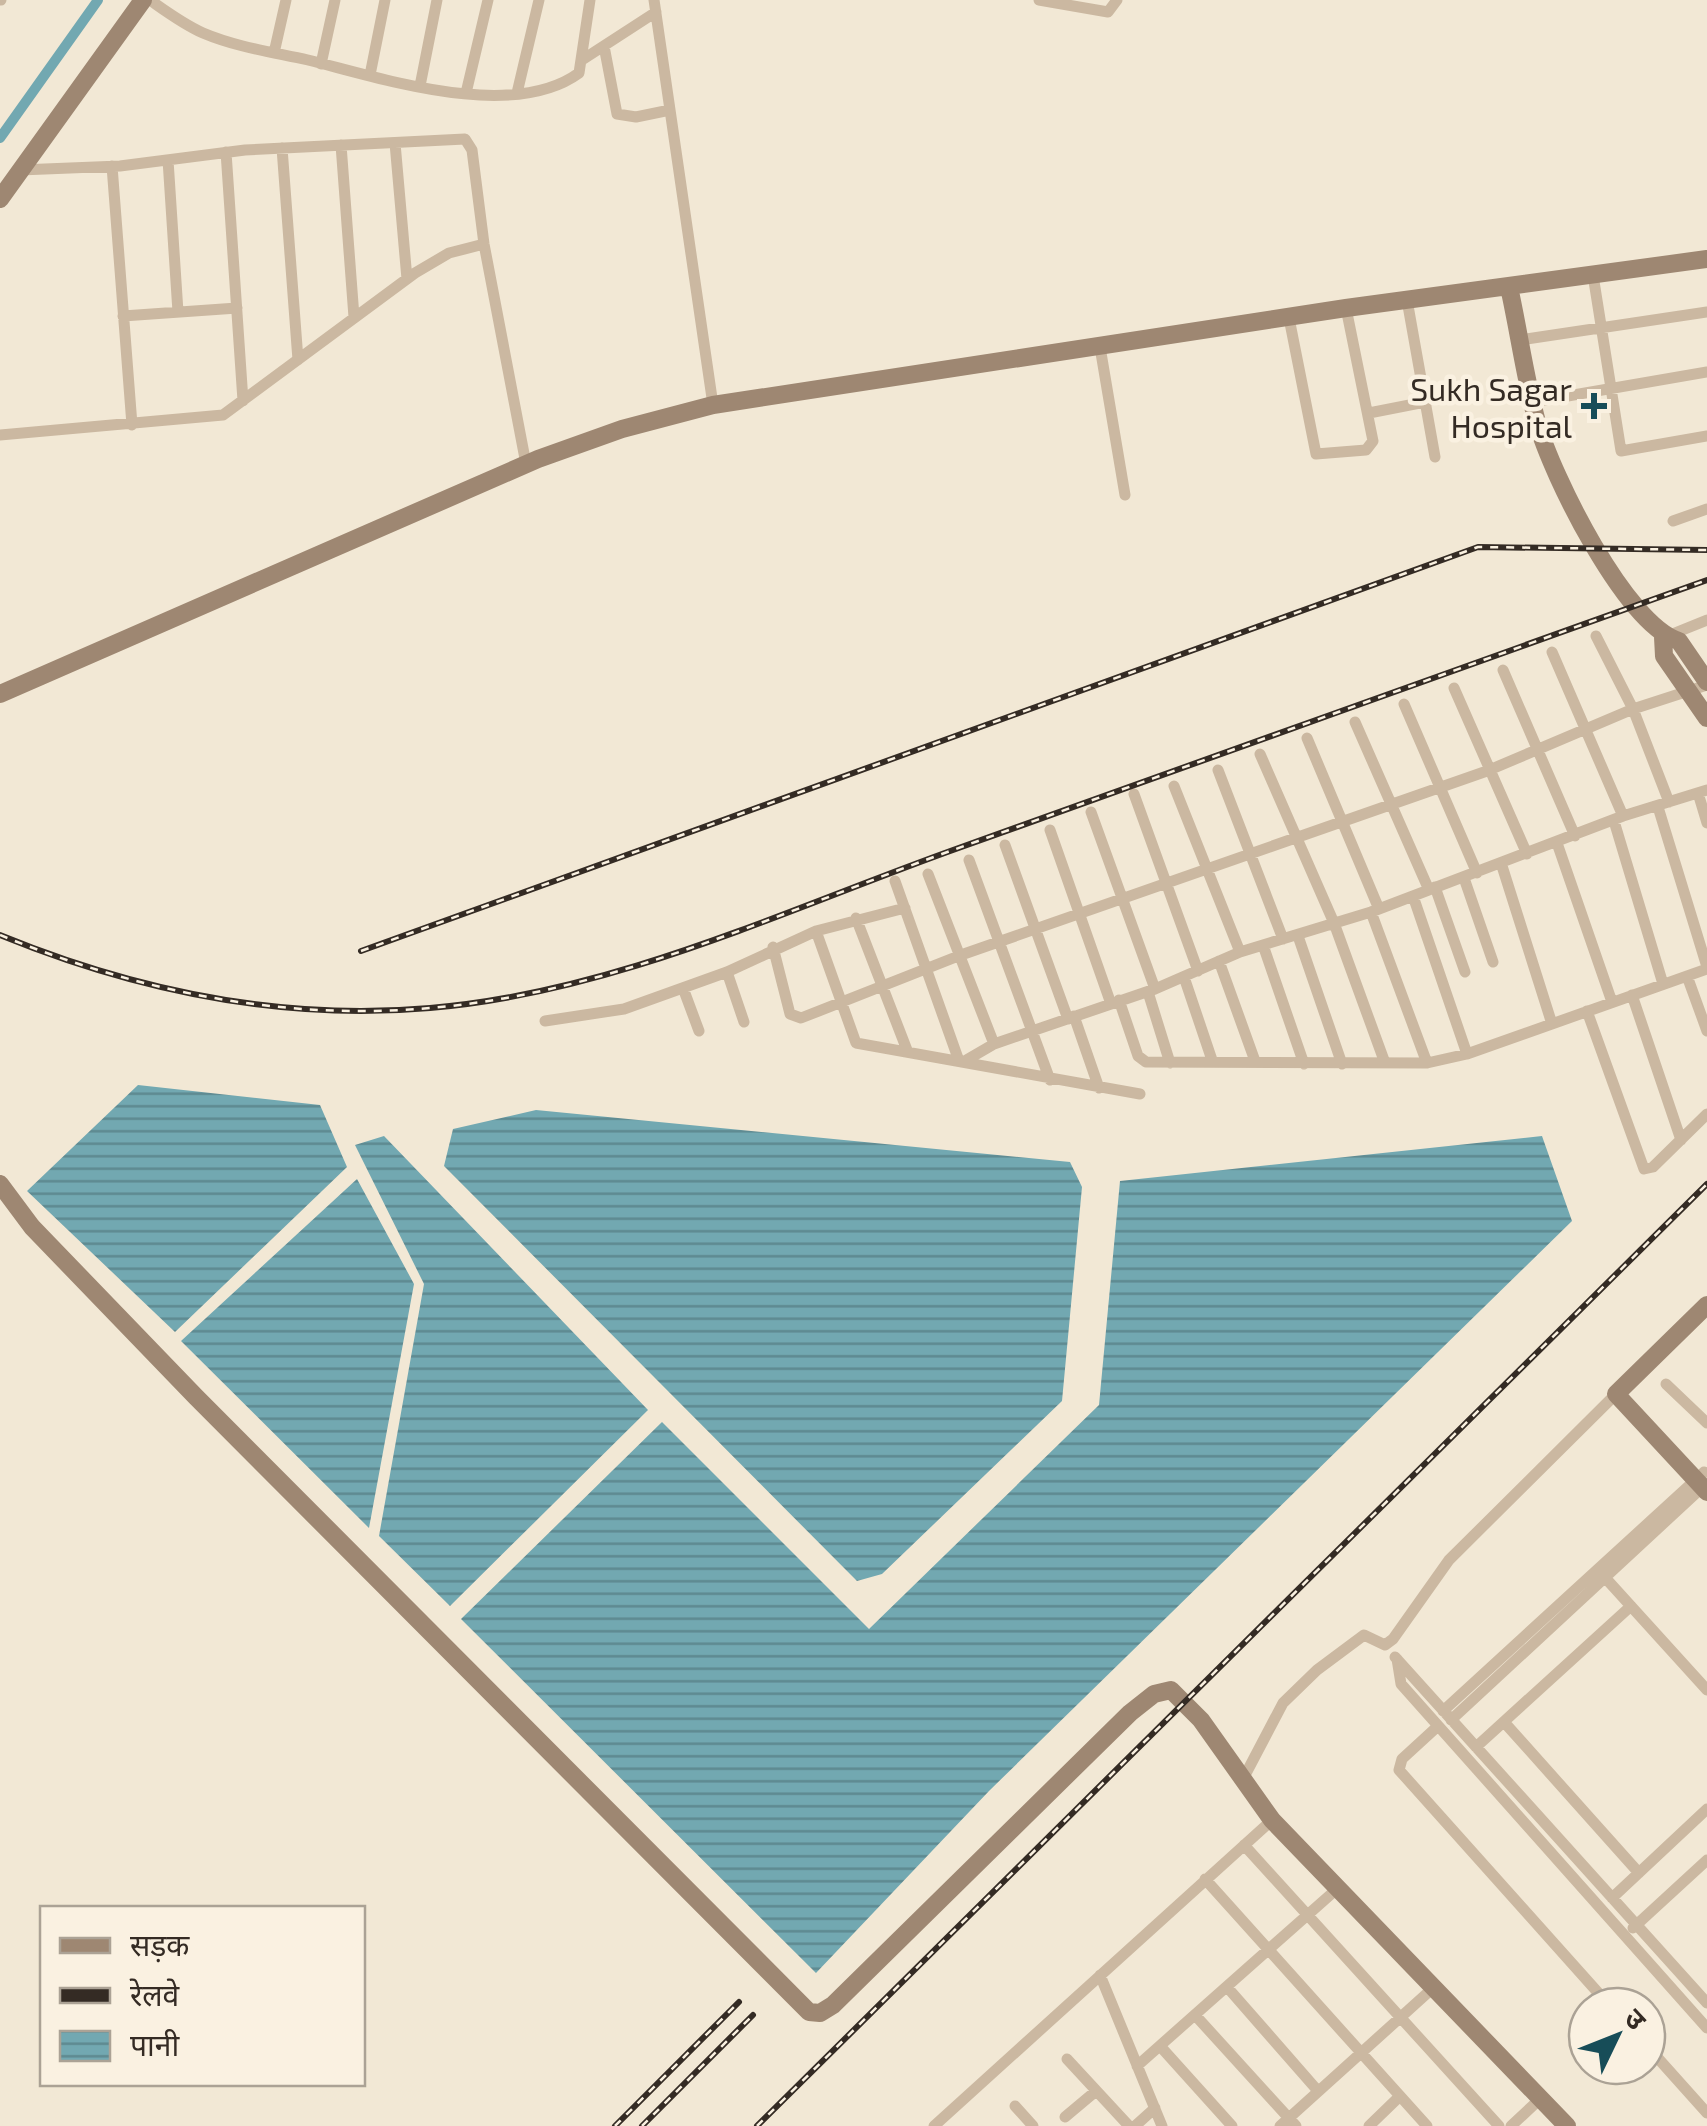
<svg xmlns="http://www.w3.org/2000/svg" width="1707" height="2126" font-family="'Exo 2','Noto Sans Devanagari',sans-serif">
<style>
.water{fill:url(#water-rules)}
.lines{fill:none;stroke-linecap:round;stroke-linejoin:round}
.canal{stroke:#72a8b1;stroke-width:10}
.street{stroke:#cbb8a1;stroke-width:11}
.secondary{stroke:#9e8772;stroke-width:18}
.rail-casing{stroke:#342b24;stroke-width:6}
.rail{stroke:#faf1e1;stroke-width:2.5;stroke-dasharray:8;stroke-linecap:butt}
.poi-dot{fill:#174d58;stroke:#faf1e1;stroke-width:4}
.labels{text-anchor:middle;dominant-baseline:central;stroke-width:9;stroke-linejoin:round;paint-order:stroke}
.poi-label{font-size:32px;fill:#342b24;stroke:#faf1e1;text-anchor:end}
</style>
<defs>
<pattern id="water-rules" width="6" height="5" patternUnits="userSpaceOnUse" patternTransform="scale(2.5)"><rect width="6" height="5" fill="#72a8b1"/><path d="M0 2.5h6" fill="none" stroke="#5e8990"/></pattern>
</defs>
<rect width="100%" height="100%" fill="#f2e8d5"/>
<path class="water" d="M138,1085L320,1105L347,1167L175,1332L27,1191Z
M536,1110L1070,1162L1082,1187L1062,1401L882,1574L857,1581L444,1166L453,1129Z
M384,1136L648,1410L450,1606L379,1536L424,1284L355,1145Z
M1542,1136L1572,1221L989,1791L816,1973L461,1619L662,1422L869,1629L1099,1405L1120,1181Z
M357,1179L414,1284L369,1528L181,1341Z"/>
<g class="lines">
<path class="canal" d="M0,138L98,0"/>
<path class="street" d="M0,0H1
M150,0C167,12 183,24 203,33C236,47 272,52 308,60C381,78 512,122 579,73L590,0
M654,0L713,405
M1039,0L1108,12L1117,0
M604,46L617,114L636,117L670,110
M274,53L286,0
M582,60L656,12
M321,64L335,0
M370,75L385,0
M420,86L437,0
M466,93L488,0
M517,93L539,0
M395,143L407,279
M341,145L354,317
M282,148L298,360
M226,152L243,401
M168,160L178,312
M112,166L132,425
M20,170L120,166L245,150L465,139L472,150L484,244L526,464
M1593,275L1621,451L1707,436
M1407,300L1435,457
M123,316L237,308
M1289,318L1316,454L1366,450L1373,441L1346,308
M1520,340L1707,312
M1100,347L1125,495
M1533,402L1707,372
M1369,413L1425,402
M0,435L223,415L415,273L449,253L484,244
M1673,521L1707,509
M1596,636L1633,709L1669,802
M1665,637L1707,620
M1552,652L1623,816
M1503,670L1575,836
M1454,688L1527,854
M1404,704L1477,873
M1355,722L1429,890
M1307,738L1379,909
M1260,754L1334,923L1385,1063
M1218,770L1283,939
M1174,786L1240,952
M1698,793L1707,823
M1134,794L1198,971
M1658,807L1707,967
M1091,812L1155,989
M1614,821L1663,984
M1050,830L1110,1001
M1557,843L1612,1002
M1005,845L1068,1019
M969,860L1050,1080
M1502,866L1552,1024
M928,874L994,1044
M1464,878L1493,962
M895,881L959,1061
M1435,887L1465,972
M1413,896L1467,1054
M1371,912L1427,1063
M856,918L907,1050
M816,931L856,1043L1140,1094
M1298,936L1342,1064
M773,947L790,1014L801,1018L961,955L1487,771L1633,709L1707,685
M1264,948L1304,1064
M1219,961L1255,1061
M727,972L744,1022
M1687,976L1707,1031
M1184,977L1212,1060
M683,988L699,1031
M1148,992L1170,1063
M1632,995L1681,1140
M1119,1000L1138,1056L1146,1062L1427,1063L1467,1054L1707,969
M1587,1011L1644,1169L1653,1167L1707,1114
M1074,1016L1099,1088
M545,1021L624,1009L727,972L816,931L905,908
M963,1062L994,1044L1155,989L1240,952L1371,912L1623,816L1707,790
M1666,1384L1707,1423
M1600,1572L1707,1690
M1395,1657L1707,2003
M1397,1659L1401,1684L1707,2028
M1443,1711L1704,1472
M1451,1720L1707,1483
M1504,1722L1639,1873
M1438,1726L1402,1759L1399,1770L1610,2006
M1476,1747L1631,1606
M1242,1781L1283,1703L1317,1670L1364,1635L1385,1645L1393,1639L1449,1560L1616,1394
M1244,1845L1499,2126
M1205,1879L1427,2126
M1612,1898L1707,1809
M1633,1928L1707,1860
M1100,1975L1162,2126
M1227,1987L1318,2091
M1195,2015L1296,2126
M1160,2046L1232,2126
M1647,2046L1707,2113
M1067,2059L1129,2126
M1137,2066L1338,1888
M1015,2106L1033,2126
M1065,2117L1096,2091
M934,2126L1272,1820
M1135,2126L1155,2108
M1280,2126L1433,1988
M1369,2126L1400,2096
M1511,2126L1541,2098"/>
<path class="secondary" d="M0,199L143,0
M1509,287C1519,332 1525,378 1537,422C1552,476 1626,625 1679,641L1707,682
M1663,637L1664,656L1707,718
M0,694L538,459L622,429L713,405L1346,308L1707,259
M0,1184L32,1227L196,1397L809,2012L820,2013L833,2005L1130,1713L1154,1694L1171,1690L1201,1720L1272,1820L1567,2126
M1707,1305L1616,1394L1707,1492"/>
<defs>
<path id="rail" d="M0,935C137,991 281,1021 430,1008C612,993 783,911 953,850C1204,760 1456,670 1707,580
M361,951L1478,547L1707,550
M615,2126L739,2002
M642,2126L753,2015
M757,2126L1707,1184"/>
</defs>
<use href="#rail" class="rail-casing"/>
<use href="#rail" class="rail"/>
</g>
<path class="poi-dot" d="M1589 391h10v10h10v10h-10v10h-10v-10h-10v-10h10z"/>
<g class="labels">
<g class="poi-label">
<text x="1572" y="388">Sukh Sagar<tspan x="1572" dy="37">Hospital</tspan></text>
</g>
</g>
<rect x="40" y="1906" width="325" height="180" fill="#faf1e1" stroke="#aba295" stroke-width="2.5"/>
<rect x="60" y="1938" width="50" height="15" fill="#9e8772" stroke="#aba295" stroke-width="2.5"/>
<text x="130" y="1956" font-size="30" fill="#342b24">सड़क</text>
<rect x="60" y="1988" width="50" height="15" fill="#342b24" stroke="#aba295" stroke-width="2.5"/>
<text x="130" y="2006" font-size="30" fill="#342b24">रेलवे</text>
<rect x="60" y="2031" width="50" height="30" fill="url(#water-rules)" stroke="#aba295" stroke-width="2.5"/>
<text x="130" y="2056" font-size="30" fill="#342b24">पानी</text>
<g transform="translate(1617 2036) rotate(47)"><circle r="48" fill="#faf1e1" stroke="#aba295" stroke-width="2.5"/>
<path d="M0-8L18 38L0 25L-18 38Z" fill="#174d58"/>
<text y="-15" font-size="28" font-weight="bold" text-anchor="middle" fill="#342b24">उ</text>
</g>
</svg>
